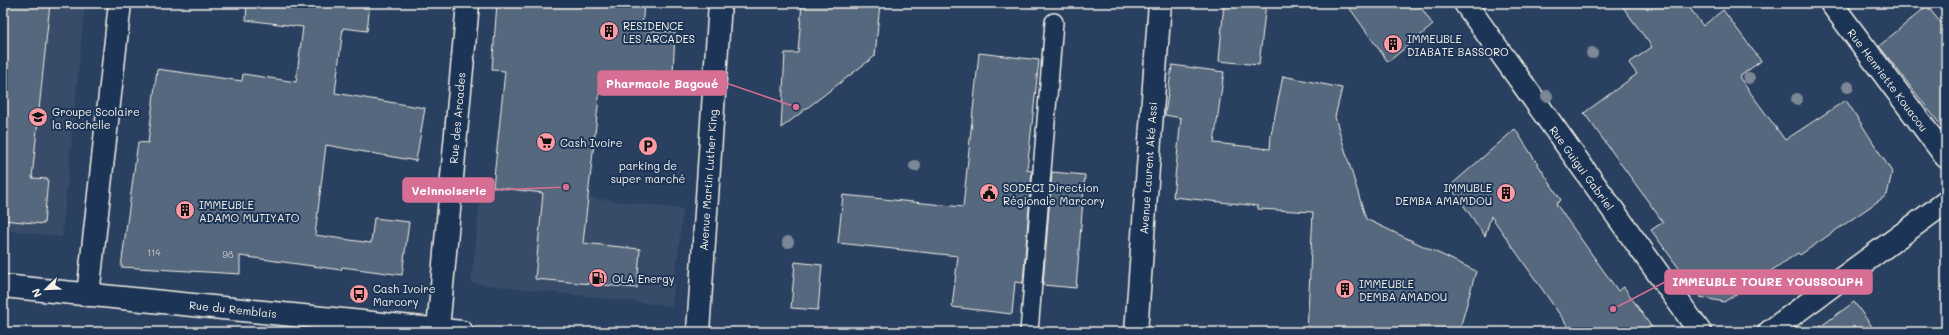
<svg xmlns="http://www.w3.org/2000/svg" width="1949" height="335" font-family="Mali,sans-serif">
<style>
.built{fill:#374c69}
.building{fill:#56677d;stroke:#f4f1e8}
.lines{fill:none;stroke-linecap:round;stroke-linejoin:round}
.service-casing{stroke:#f4f1e8;stroke-width:20}
.minor-casing{stroke:#f4f1e8;stroke-width:25}
.tertiary-casing{stroke:#f4f1e8;stroke-width:25}
.service{stroke:#1d3557;stroke-width:17}
.minor{stroke:#1d3557;stroke-width:22}
.tertiary{stroke:#1d3557;stroke-width:22}
.tree{fill:#7c8897}
.labels{text-anchor:middle;dominant-baseline:central;stroke-width:4;stroke-linejoin:round;paint-order:stroke}
.number-label{font-size:9px;fill:#cccecd}
.poi-label{font-size:11px;fill:#f4f1e8;stroke:#1d3557;text-anchor:start}
.street-label{font-size:11px;fill:#f4f1e8;stroke:#1d3557}
.leader{fill:none;stroke:#d66f93;stroke-width:1.5}
.callout-dot{fill:#d66f93;stroke:#1d3557;stroke-width:1.5}
.callout{fill:#d66f93;stroke:#d66f93;stroke-width:1.5}
.callout-label{font-size:12px;text-anchor:middle;font-weight:bold;fill:#fff}
</style>
<rect width="100%" height="100%" fill="#2a4060"/>
<filter id="ink" filterUnits="userSpaceOnUse"><feTurbulence type="fractalNoise" baseFrequency=".025" numOctaves="2"/><feDisplacementMap in="SourceGraphic" scale="8" xChannelSelector="R" yChannelSelector="G"/><feConvolveMatrix kernelMatrix="1 2 1 2 8 2 1 2 1" color-interpolation-filters="sRGB"/></filter>
<g filter="url(#ink)">
<path class="built" d="M3,3H85L62,237L3,230Z
M482,185L683,209L672,306L471,283Z"/>
<path class="building" d="M3,3H50L32,178L48,179L44,224L3,220Z
M247,3H370L367,31L343,28L335,93L425,108L416,161L326,145L315,235L371,243L374,218L409,222L402,275L342,267L341,270L240,256V274L121,267L138,142L148,143L157,69L242,81L243,74L296,82L303,27L246,20Z
M497,3H644L642,30L675,32L673,74L639,71L638,82L601,79L583,243L640,249L637,288L535,279L543,193L493,187L505,71L492,70Z
M802,3H880L875,56L781,128L785,53H798Z
M1224,3H1266L1259,65L1219,61Z
M1346,3H1418L1433,25L1388,62Z
M1620,3H1686L1703,26L1723,10L1761,61L1739,77L1785,140L1846,100L1892,172L1887,195L1800,255L1798,253L1724,302L1700,297L1651,230L1663,222L1584,113L1637,74L1629,63L1652,47Z
M1927,6L1946,29V132L1879,46Z
M979,53L1039,60L1027,170L1032,171L1023,283L1015,282L1012,314L952,307L958,256L838,243L843,195L963,207Z
M1172,65L1224,72L1214,143L1270,149L1271,135L1283,76L1342,88L1335,117L1366,219L1476,271L1459,332H1307L1313,212L1258,209V206L1173,197L1181,118L1165,115Z
M1515,129L1561,200L1556,204L1618,291L1624,287L1655,332H1572L1491,216L1485,236L1450,186Z
M1052,172L1085,175L1076,288L1043,285Z
M795,262L822,265L818,310L791,308Z
M1854,302L1876,332H1813Z"/>
<g class="lines">
<defs>
<path id="service" d="M1029,332L1054,22"/>
<path id="minor" d="M1465,3L1700,332
M1831,3L1946,157
M88,295L120,3
M438,329L468,3
M1769,332L1946,202"/>
<path id="tertiary" d="M3,286L462,332
M698,332L720,3
M1136,332L1160,3"/>
</defs>
<use href="#service" class="service-casing"/>
<use href="#minor" class="minor-casing"/>
<use href="#tertiary" class="tertiary-casing"/>
<use href="#service" class="service"/>
<use href="#minor" class="minor"/>
<use href="#tertiary" class="tertiary"/>
</g>
<g class="tree">
<circle cx="1592" cy="53" r="6"/>
<circle cx="1749" cy="78" r="6"/>
<circle cx="1848" cy="87" r="6"/>
<circle cx="1547" cy="96" r="6"/>
<circle cx="1797" cy="99" r="6"/>
<circle cx="915" cy="166" r="6"/>
<circle cx="788" cy="242" r="6"/>
</g>
</g>
<defs>
<symbol id="building-disc" viewBox="-11 -11 22 22"><circle r="9.5" fill="#ff9aa2" stroke="#1d3557"/><path d="M-4-6H4V6H1V3H-1V6H-4ZM-2.5-4.3h1.7v1.8h-1.7ZM.8-4.3h1.7v1.8H.8ZM-2.5-1h1.7V.8h-1.7ZM.8-1h1.7V.8H.8Z" fill="#111"/></symbol>
<symbol id="school-disc" viewBox="-11 -11 22 22"><circle r="9.5" fill="#ff9aa2" stroke="#1d3557"/><path d="M0-5L7-2L0 1L-7-2ZM-4 1L0 2.5L4 1V4Q0 6-4 4Z" fill="#111"/></symbol>
<symbol id="supermarket-disc" viewBox="-11 -11 22 22"><circle r="9.5" fill="#ff9aa2" stroke="#1d3557"/><path d="M-6-5.5h2.5l.6 2H6L4.5 2H-2.5L-4.4-4H-6ZM-1.5 3.2a1.3 1.3 0 1 0 .1 0ZM3 3.2a1.3 1.3 0 1 0 .1 0Z" fill="#111"/></symbol>
<symbol id="parking-disc" viewBox="-11 -11 22 22"><circle r="9.5" fill="#ff9aa2" stroke="#1d3557"/><path d="M-3.5-5.5H1a3.5 3.5 0 0 1 0 7H-1V5.5H-3.5ZM-1-3.4V-.6H.8a1.4 1.4 0 0 0 0-2.8Z" fill="#111"/></symbol>
<symbol id="civic-disc" viewBox="-11 -11 22 22"><circle r="9.5" fill="#ff9aa2" stroke="#1d3557"/><path d="M-.6-6.5H3V-4.5H.6V-3L4-1V1h2V6H-6V1h2V-1L-.6-3ZM-1.2 2.5V6h2.4V2.5Z" fill="#111"/></symbol>
<symbol id="fuel-disc" viewBox="-11 -11 22 22"><circle r="9.5" fill="#ff9aa2" stroke="#1d3557"/><path d="M-5.5-6h7V0h2V4h1.3V-2.5L3-4.5l.8-.8L6-3V5H2.5V1h-1V6h-7ZM-4.2-4.7v3.2H.2V-4.7Z" fill="#111"/></symbol>
<symbol id="bus-disc" viewBox="-11 -11 22 22"><circle r="9.5" fill="#ff9aa2" stroke="#1d3557"/><path d="M-5-6H5V4H4V6H2V4H-2V6H-4V4H-5ZM-3.5-4V0h7V-4ZM-3.5 1.2v1.5H-2V1.2ZM2 1.2v1.5H3.5V1.2Z" fill="#111"/></symbol>
</defs>
<g fill-rule="evenodd">
<use href="#building-disc" x="598" y="20" width="22" height="22"/>
<use href="#building-disc" x="1382" y="33" width="22" height="22"/>
<use href="#school-disc" x="27" y="106" width="22" height="22"/>
<use href="#supermarket-disc" x="535" y="131" width="22" height="22"/>
<use href="#parking-disc" x="637" y="135" width="22" height="22"/>
<use href="#civic-disc" x="978" y="182" width="22" height="22"/>
<use href="#building-disc" x="1495" y="182" width="22" height="22"/>
<use href="#building-disc" x="174" y="199" width="22" height="22"/>
<use href="#fuel-disc" x="587" y="267" width="22" height="22"/>
<use href="#building-disc" x="1334" y="278" width="22" height="22"/>
<use href="#bus-disc" x="348" y="283" width="22" height="22"/>
</g>
<g class="labels">
<g class="number-label">
<text x="154" y="252">114</text>
<text x="228" y="254">98</text>
</g>
<g class="poi-label">
<text x="623" y="25">RESIDENCE<tspan x="623" dy="13">LES ARCADES</tspan></text>
<text x="1407" y="38">IMMEUBLE<tspan x="1407" dy="13">DIABATE BASSORO</tspan></text>
<text x="52" y="111">Groupe Scolaire<tspan x="52" dy="13">la Rochelle</tspan></text>
<text x="560" y="142">Cash Ivoire</text>
<text x="648" y="165" text-anchor="middle">parking de<tspan x="648" dy="13">super marché</tspan></text>
<text x="1003" y="187">SODECI Direction<tspan x="1003" dy="13">Régionale Marcory</tspan></text>
<text x="1492" y="187" text-anchor="end">IMMUBLE<tspan x="1492" dy="13">DEMBA AMAMDOU</tspan></text>
<text x="199" y="204">IMMEUBLE<tspan x="199" dy="13">ADAMO MUTIYATO</tspan></text>
<text x="612" y="278">OLA Energy</text>
<text x="1359" y="283">IMMEUBLE<tspan x="1359" dy="13">DEMBA AMADOU</tspan></text>
<text x="373" y="288">Cash Ivoire<tspan x="373" dy="13">Marcory</tspan></text>
</g>
<g class="street-label">
<text transform="translate(1888 80) rotate(53)">Rue Henriette Kouacou</text>
<text transform="translate(457 118) rotate(-85)">Rue des Arcades</text>
<text transform="translate(1148 168) rotate(-86)">Avenue Laurent Aké Assi</text>
<text transform="translate(1582 168) rotate(54)">Rue Guigui Gabriel</text>
<text transform="translate(708 180) rotate(-86)">Avenue Martin Luther King</text>
<text transform="translate(233 309) rotate(6)">Rue du Remblais</text>
</g>
</g>
<path class="leader" d="M796 107L726 83M566 187L494 190M1613 309L1665 282"/>
<g class="callout-dot">
<circle cx="796" cy="107" r="4"/>
<circle cx="566" cy="187" r="4"/>
<circle cx="1613" cy="309" r="4"/>
</g>
<g class="callout">
<rect x="598" y="71" width="128" height="24" rx="4"/>
<rect x="403" y="178" width="91" height="24" rx="4"/>
<rect x="1665" y="270" width="207" height="24" rx="4"/>
</g>
<g class="callout-label">
<text x="662" y="88">Pharmacie Bagoué</text>
<text x="449" y="195">Veinnoiserie</text>
<text x="1768" y="286">IMMEUBLE TOURE YOUSSOUPH</text>
</g>
<rect width="1949" height="335" fill="none" stroke="#1d3557" stroke-width="16"/>
<rect x="8" y="8" width="1933" height="319" fill="none" stroke="#f4f1e8" stroke-width="1.5" filter="url(#ink)"/>
<g transform="translate(46 289) rotate(247)" stroke="#1d3557" stroke-width="3" paint-order="stroke">
<path d="M0-3L7 15L0 10L-7 15Z" fill="#f4f1e8"/>
<text y="-6" font-size="11" font-weight="bold" text-anchor="middle" fill="#f4f1e8">N</text>
</g>
</svg>
